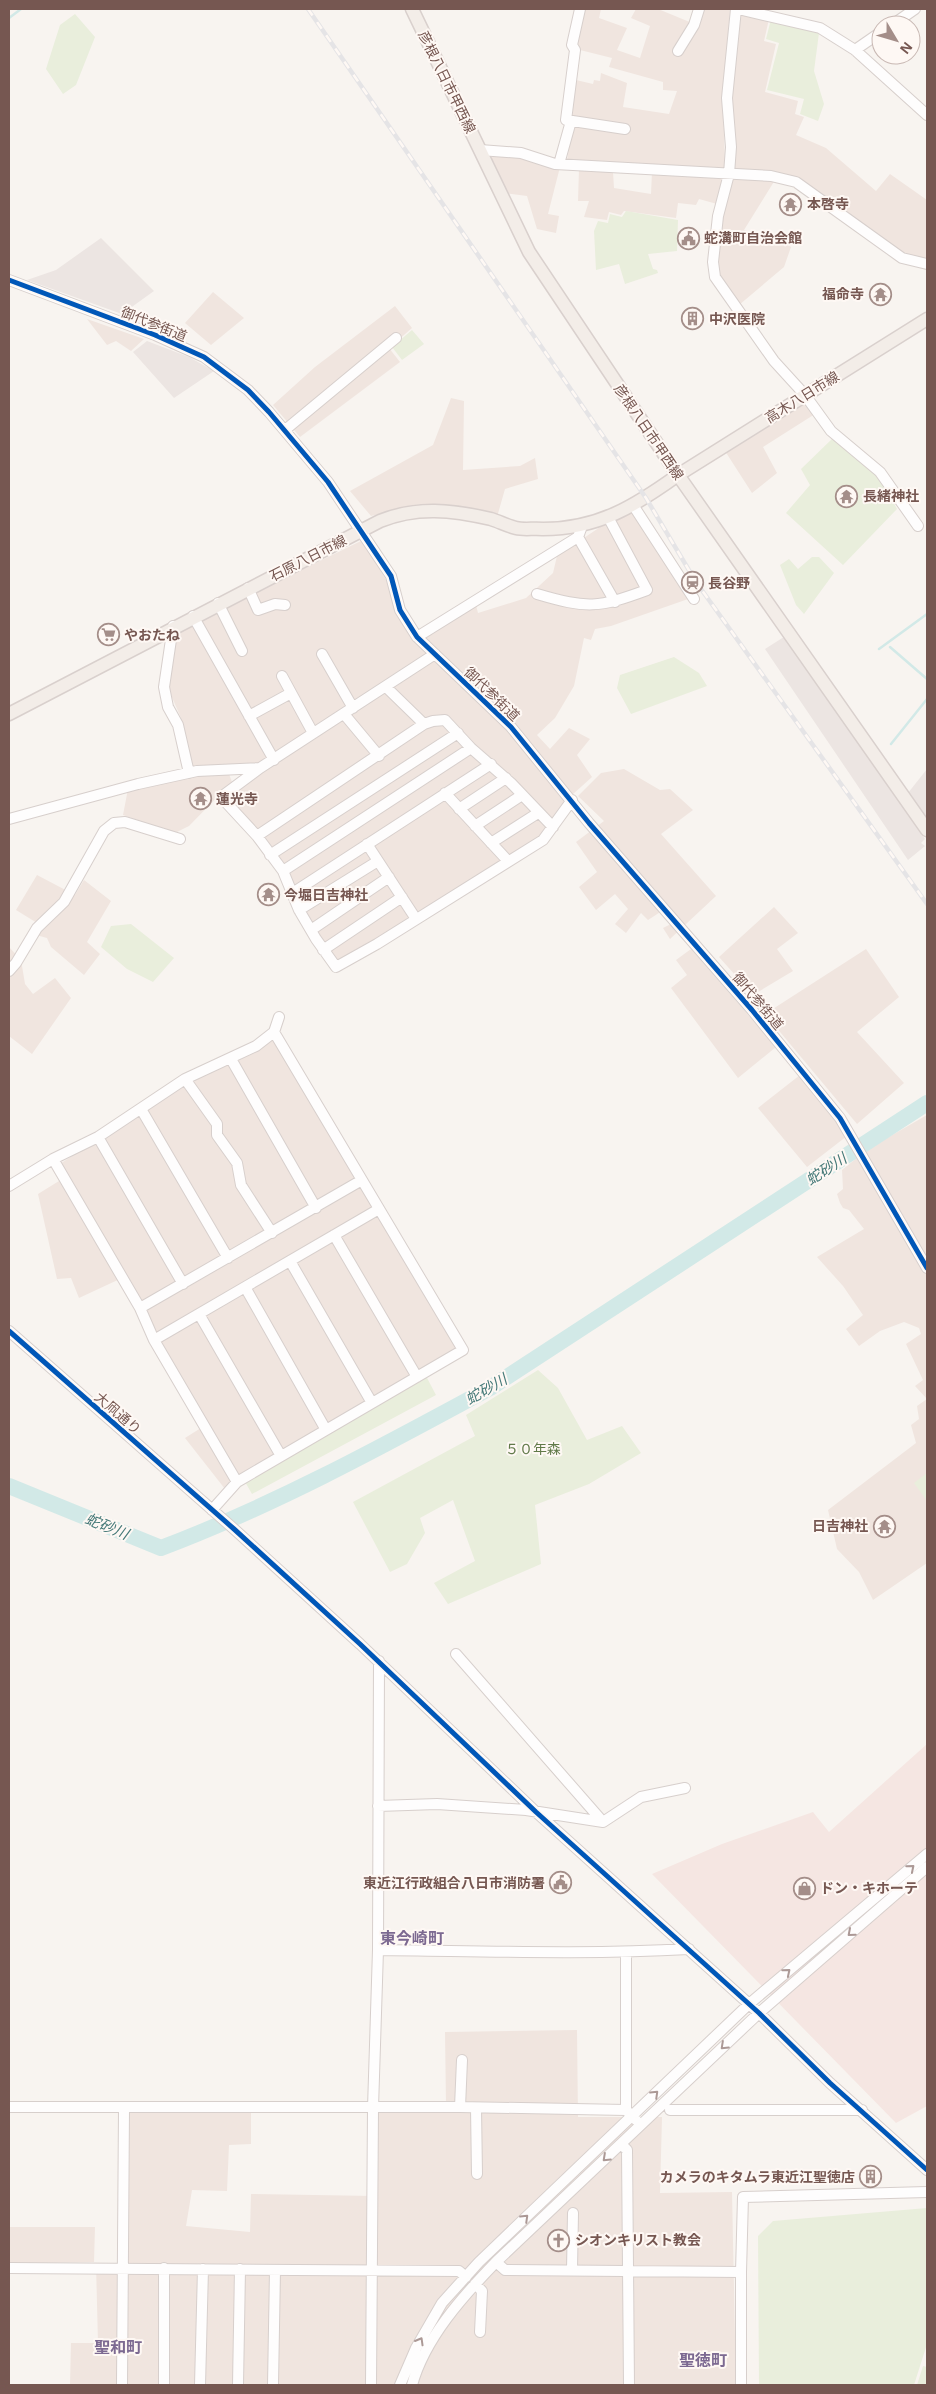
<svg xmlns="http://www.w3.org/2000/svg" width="936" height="2394" font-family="Helvetica,'Noto Sans JP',sans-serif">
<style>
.residential{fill:#f0e5df}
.commercial{fill:#f5e6e2}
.industrial{fill:#ece5e2}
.green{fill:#e9eedc}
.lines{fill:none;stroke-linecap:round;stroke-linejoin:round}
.stream{stroke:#d2e9e7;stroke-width:2.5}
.river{stroke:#d2e9e7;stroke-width:16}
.minor-casing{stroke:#d7cfcc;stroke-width:12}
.major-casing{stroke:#d9d0cd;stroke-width:15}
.minor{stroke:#fefdfd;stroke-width:10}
.major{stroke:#f3ede8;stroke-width:12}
.rail-casing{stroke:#e5e4e6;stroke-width:4.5}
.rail{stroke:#fef8f4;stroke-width:2.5;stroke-dasharray:8;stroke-linecap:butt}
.cycleway-casing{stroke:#fef8f4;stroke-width:8}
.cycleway{stroke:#0057b8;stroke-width:5}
.oneway{stroke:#ac9996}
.labels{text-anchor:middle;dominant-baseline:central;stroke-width:4;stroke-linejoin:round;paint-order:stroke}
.street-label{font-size:14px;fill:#765751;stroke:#fef8f4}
.poi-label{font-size:14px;font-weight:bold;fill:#765751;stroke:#fef8f4;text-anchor:start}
.park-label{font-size:14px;fill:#617a49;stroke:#fef8f4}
.water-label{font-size:15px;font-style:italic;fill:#457978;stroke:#fef8f4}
.quarter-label{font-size:16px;font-weight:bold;fill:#7c6991;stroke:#fef8f4}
</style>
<rect width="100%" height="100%" fill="#f8f4f0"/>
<path class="residential" d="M585,9H601L599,18L627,28L617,50L640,58L650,26L631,18L636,9H658L697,25L703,9H730L723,97L725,169L567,160L574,119L569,118L576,80L593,84L594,80L600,81L601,73L627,83L623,107L669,114L677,91L663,90V82L609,67L612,58L580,50L577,45Z
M739,13L769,19L764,41L776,44L765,92L798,101L795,114L804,117L796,135L826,148L876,191L890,174L927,200V261L903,255L798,178L733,170L731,96Z
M493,154L520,156L560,167L548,214L559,216L556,233L537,229L527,196L504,193L490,162Z
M579,169L613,172L614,188L651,194L652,172L722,179L717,204L699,199L696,205L678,203L676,218L624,211L621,215L609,212L607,220L584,217L589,201H578Z
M733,178L775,180L744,230L765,238L769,232L791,247L784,267L739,305L718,276L717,255L721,216Z
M213,292L244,318L211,345L185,323Z
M395,306L412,328L389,348L400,362L300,437L273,405L315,367Z
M87,319L144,339L131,351L116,341L107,345Z
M451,398L464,401L463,470L520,466L535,458L538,479L505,489L497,517L472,510L432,504L412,505L371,516L350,491L433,445Z
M807,403L815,414L763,447L777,473L752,493L725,451Z
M633,505L691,598L611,626L595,629L591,640L584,638L574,686L555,718L537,735L550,749L569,728L590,739L577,755L592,777L572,795L514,724L424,638L475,601L478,613L526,598L553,573L557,556Z
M363,540L386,580L396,610L428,653L259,763L192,767L181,718L168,688L178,630Z
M433,659L491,712L569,802L543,840L336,967L283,871L221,797Z
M624,769L660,790L670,789L693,810L661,834L716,896L670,939L663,928L675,922L665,909L648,920L641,913L626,933L615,924L628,909L615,894L596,910L579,887L597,872L576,842L604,821L578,796L601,773Z
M229,774L232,782L189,826L175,833L123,815L128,789L200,775Z
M37,875L75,895L84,880L111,901L87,942L100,954L84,975L51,947L47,938L36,935L42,926L16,910Z
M774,907L798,933L777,949L793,971L753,995L719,957Z
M9,947L21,960L25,984L33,994L55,978L71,998L32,1054L9,1036Z
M691,949L776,1047L738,1078L671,988L687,975L676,960Z
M866,949L899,997L857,1032L904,1083L857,1124L765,1014Z
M273,1039L458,1349L225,1489L185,1438L204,1426L122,1278L79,1298L71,1278L57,1279L38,1194L59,1181L52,1169L184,1084L228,1065Z
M800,1075L847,1136L807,1167L758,1108Z
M927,1115V1563L873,1600L859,1572L837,1549L828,1510L916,1443L911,1425L919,1419L917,1406L927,1399L915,1386L923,1380L906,1344L921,1334L919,1328L904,1322L880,1331L859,1346L846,1329L863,1315L843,1286L817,1257L864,1229L849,1210L843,1208L840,1203L837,1194L843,1189L842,1170L868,1149Z
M577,2030L578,2117H662L660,2193L732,2192L736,2385H70L71,2343H98L96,2264L123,2267L124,2108H251V2144L229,2145L227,2191L192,2190L186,2226L250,2232L251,2194L374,2196L373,2108L446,2105L445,2032Z
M9,2227H95L94,2262L9,2263Z"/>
<path class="commercial" d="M927,1744V2106L896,2123L652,1874L722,1844L813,1812L829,1832Z"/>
<path class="industrial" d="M101,238L154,291L122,314L27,280L56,270Z
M147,341L189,357L214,371L174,398L133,352Z
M787,635L925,839L921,843L925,846L908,860L765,649Z
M927,769V819L908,793Z"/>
<path class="green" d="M75,14L95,37L76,85L63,94L46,69L60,25Z
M771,19L819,33L814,71L824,104L818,121L800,114L804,99L767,90L779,43L766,39Z
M626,211L678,220L677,251L648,254L653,269L657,270L658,273L625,284L619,264L596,270L594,231L598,221L608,223L610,214L622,217Z
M412,330L424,344L402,360L392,347Z
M833,438L877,473L897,509L843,565L786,513L810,485L801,469Z
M812,557H819L834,573L804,614L796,605L780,565L789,559L798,569Z
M674,657L699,673L707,686L631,714L617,688L620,675Z
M131,924L174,958L153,982L127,969L101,947L111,926Z
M538,1370L558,1388L587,1440L622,1426L641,1453L589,1484L535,1505L541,1564L448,1604L434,1583L475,1561L453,1500L420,1518L425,1533L407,1564L390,1572L353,1502L475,1436L466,1415Z
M426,1376L436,1395L252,1494L244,1480Z
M927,1473V1501L914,1483Z
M927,2208V2344L914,2385H759L758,2236L773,2221Z
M923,2366L927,2367V2385H917Z"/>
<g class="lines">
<path class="stream" d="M9,18L21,9
M890,647L927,679
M879,649L927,614
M891,744L927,699"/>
<path class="river" d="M9,1486L161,1548C275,1505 383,1446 490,1388L927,1103"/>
<defs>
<path id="minor" d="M580,9L572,45L575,50L566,120L625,129
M736,9L727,98L731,147L729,174L718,216L713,262L715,277L774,361L805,395L831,431L880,472L918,526
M738,9L820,28L855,50L927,115
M892,25L915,9
M855,50L881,32
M678,51L694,25L699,9
M480,150L521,153L555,164L771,176L796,182L902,258L927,264
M559,164L571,121
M9,280L155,335L204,357L248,390L269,412L328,482L391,576L400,610L417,637L511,727L589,823L752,1010L840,1118L927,1268
M285,430L396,338
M633,505L694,599
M578,537L615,602
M248,588L258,610L275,604L285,605
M537,594C588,609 598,608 647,590L608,517
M218,603L242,651
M193,616L274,760
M173,626L164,687L168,707L178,725L189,773
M417,637L578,537L582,526
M322,654L353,708
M435,654L260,768L221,797L257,836L283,871L299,910L316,939L336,967L377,944L543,840L572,800
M282,676L313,733
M386,687L424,724L433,721L445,720L471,748L511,783L553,827
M344,714L379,756
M249,716L291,693
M445,793L508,861
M459,809L506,778
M9,819L138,784L197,771L260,768
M475,826L522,795
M257,836L424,724
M491,843L538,813
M367,844L416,919
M270,855L458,733
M283,871L471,748
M291,894L491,764
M299,910L378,861
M311,930L389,877
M323,950L402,897
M9,971L16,963L37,928L64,902L104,831L114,823L125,822L180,839
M231,1059L316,1208
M185,1079L217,1124V1135L237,1163L241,1185L272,1233
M141,1109L228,1258
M98,1137L183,1284
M53,1159L140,1308L154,1340L237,1482
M9,1186L53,1159L98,1137L185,1079L256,1046L274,1032
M334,1235L417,1377
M290,1261L372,1403
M245,1287L326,1430
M140,1308L362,1180
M199,1314L281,1456
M9,1331L234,1529L360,1644L536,1812L759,2013L830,2083L927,2170
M154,1340L379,1209
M212,1510L237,1482L463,1350L274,1032L279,1017
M456,1654L603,1822
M378,1806L437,1804L526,1810L603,1822L641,1797L685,1788
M378,1950C482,1951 585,1955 689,1949
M9,2107H460L626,2110L636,2120
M460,2107L462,2060
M476,2108L477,2174
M626,2110V1952
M670,2110H862
M621,2144L627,2150L629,2385
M496,2262L505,2270L741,2272
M9,2268L459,2271L466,2277
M572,2270L573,2213
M475,2284L482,2291L480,2332
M122,2385L124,2108
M164,2385V2268
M200,2385L203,2269
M238,2385L240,2269
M273,2385L275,2270
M371,2385L373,2108L378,1950L379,1661
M400,2385L416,2348L442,2303L479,2262L749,2004L927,1854
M412,2385C425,2338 463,2296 496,2262L759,2013L927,1867
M741,2385V2272L743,2197L927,2192"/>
<path id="major" d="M412,9L529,252L678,475L927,830
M9,714L380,521C417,506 452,510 491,519C500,522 508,526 516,528C524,530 534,528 543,529C598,529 635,506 678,475L927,319"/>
</defs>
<use href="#minor" class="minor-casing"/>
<use href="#major" class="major-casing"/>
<use href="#minor" class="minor"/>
<use href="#major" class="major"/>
<defs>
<path id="rail" d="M308,9L646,498L696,582L927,904"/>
</defs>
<use href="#rail" class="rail-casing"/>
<use href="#rail" class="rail"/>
<defs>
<path id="cycleway" d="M9,280L155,335L204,357L248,390L269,412L328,482L391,576L400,610L417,637L511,727L589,823L752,1010L840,1118L927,1268
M9,1331L234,1529L360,1644L536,1812L759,2013L830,2083L927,2170"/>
</defs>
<use href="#cycleway" class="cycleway-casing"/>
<use href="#cycleway" class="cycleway"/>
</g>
<defs><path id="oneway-chevron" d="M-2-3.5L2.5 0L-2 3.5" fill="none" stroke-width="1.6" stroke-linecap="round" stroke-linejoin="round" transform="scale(1.25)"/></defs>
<g class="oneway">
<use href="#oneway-chevron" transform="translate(911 1868) rotate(-40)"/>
<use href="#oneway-chevron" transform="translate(851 1933) rotate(139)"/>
<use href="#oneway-chevron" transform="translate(787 1972) rotate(-40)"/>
<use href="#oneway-chevron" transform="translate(724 2046) rotate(137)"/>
<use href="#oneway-chevron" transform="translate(655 2094) rotate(-44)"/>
<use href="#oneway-chevron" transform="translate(606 2158) rotate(137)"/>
<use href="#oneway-chevron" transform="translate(525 2218) rotate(-44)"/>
<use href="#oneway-chevron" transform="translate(420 2341) rotate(-60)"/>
</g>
<defs>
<symbol id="temple-ring" viewBox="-11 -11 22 22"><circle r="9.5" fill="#fef8f4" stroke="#a48e89" stroke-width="1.5"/><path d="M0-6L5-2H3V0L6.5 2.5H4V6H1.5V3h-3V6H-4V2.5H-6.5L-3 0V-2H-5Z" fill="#a48e89"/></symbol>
<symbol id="civic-ring" viewBox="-11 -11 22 22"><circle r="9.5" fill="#fef8f4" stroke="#a48e89" stroke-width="1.5"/><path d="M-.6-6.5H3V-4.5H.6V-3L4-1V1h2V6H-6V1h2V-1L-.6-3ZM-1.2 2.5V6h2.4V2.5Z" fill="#a48e89"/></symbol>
<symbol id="building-ring" viewBox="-11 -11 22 22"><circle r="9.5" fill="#fef8f4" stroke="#a48e89" stroke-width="1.5"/><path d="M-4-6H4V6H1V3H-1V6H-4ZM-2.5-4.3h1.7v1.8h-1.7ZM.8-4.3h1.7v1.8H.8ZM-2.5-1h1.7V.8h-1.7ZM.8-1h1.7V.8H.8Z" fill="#a48e89"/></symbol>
<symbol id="station-ring" viewBox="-11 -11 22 22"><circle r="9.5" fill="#fef8f4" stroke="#a48e89" stroke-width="1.5"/><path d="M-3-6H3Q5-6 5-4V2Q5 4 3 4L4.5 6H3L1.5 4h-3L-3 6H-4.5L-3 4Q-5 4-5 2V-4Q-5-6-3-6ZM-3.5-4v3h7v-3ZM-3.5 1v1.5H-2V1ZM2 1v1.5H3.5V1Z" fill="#a48e89"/></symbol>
<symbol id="supermarket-ring" viewBox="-11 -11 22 22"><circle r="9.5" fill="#fef8f4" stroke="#a48e89" stroke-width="1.5"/><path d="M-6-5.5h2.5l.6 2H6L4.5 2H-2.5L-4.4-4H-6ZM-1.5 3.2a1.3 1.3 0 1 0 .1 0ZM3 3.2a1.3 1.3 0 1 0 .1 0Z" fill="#a48e89"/></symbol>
<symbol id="shop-ring" viewBox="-11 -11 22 22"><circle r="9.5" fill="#fef8f4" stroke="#a48e89" stroke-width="1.5"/><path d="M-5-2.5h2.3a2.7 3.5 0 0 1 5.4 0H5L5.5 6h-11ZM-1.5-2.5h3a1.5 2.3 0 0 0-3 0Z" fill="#a48e89"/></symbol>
<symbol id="church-ring" viewBox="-11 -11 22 22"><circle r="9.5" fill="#fef8f4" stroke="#a48e89" stroke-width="1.5"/><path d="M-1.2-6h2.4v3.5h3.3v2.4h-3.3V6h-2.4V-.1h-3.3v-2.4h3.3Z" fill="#a48e89"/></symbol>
</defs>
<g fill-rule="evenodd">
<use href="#temple-ring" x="778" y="192" width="25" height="25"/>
<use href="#civic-ring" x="676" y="226" width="25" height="25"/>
<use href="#temple-ring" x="868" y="282" width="25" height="25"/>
<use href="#building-ring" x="680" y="306" width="25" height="25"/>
<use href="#temple-ring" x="834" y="484" width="25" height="25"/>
<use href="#station-ring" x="680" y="570" width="25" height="25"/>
<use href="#supermarket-ring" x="96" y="622" width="25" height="25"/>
<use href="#temple-ring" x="188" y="786" width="25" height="25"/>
<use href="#temple-ring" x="256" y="882" width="25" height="25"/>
<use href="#temple-ring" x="872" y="1514" width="25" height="25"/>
<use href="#civic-ring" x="548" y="1870" width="25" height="25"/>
<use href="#shop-ring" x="792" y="1876" width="25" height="25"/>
<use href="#building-ring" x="858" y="2164" width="25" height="25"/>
<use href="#church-ring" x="546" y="2228" width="25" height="25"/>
</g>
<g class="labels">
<g class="street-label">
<text transform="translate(447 82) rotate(64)">彦根八日市甲西線</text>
<text transform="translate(154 324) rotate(22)">御代参街道</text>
<text transform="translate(802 397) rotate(-32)">高木八日市線</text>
<text transform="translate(649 432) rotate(56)">彦根八日市甲西線</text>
<text transform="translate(308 558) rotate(-27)">石原八日市線</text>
<text transform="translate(492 694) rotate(44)">御代参街道</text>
<text transform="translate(758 1001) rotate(50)">御代参街道</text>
<text transform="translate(118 1413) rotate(41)">大凧通り</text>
</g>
<g class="poi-label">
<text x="807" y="204">本啓寺</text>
<text x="704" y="238">蛇溝町自治会館</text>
<text x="864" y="294" text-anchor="end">福命寺</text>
<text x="709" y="319">中沢医院</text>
<text x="863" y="496">長緒神社</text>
<text x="708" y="583">長谷野</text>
<text x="124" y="635">やおたね</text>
<text x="216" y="799">蓮光寺</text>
<text x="284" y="895">今堀日吉神社</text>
<text x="868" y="1526" text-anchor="end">日吉神社</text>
<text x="545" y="1883" text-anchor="end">東近江行政組合八日市消防署</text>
<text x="820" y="1888">ドン・キホーテ</text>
<text x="855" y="2177" text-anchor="end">カメラのキタムラ東近江聖徳店</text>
<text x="575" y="2240">シオンキリスト教会</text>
</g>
<g class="park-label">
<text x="533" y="1449">５０年森</text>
</g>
<g class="water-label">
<text transform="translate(826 1169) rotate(-33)">蛇砂川</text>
<text transform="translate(486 1389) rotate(-30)">蛇砂川</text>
<text transform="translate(107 1526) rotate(22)">蛇砂川</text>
</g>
<g class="quarter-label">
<text x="412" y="1938">東今崎町</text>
<text x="118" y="2347">聖和町</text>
<text x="703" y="2360">聖徳町</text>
</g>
</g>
<rect width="936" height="2394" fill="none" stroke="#765751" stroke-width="20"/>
<g transform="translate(896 40) rotate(128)"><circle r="24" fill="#fef8f4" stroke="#c8b8b3"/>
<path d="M0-4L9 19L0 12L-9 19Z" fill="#a48e89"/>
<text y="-8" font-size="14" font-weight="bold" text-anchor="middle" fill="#765751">N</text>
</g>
</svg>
